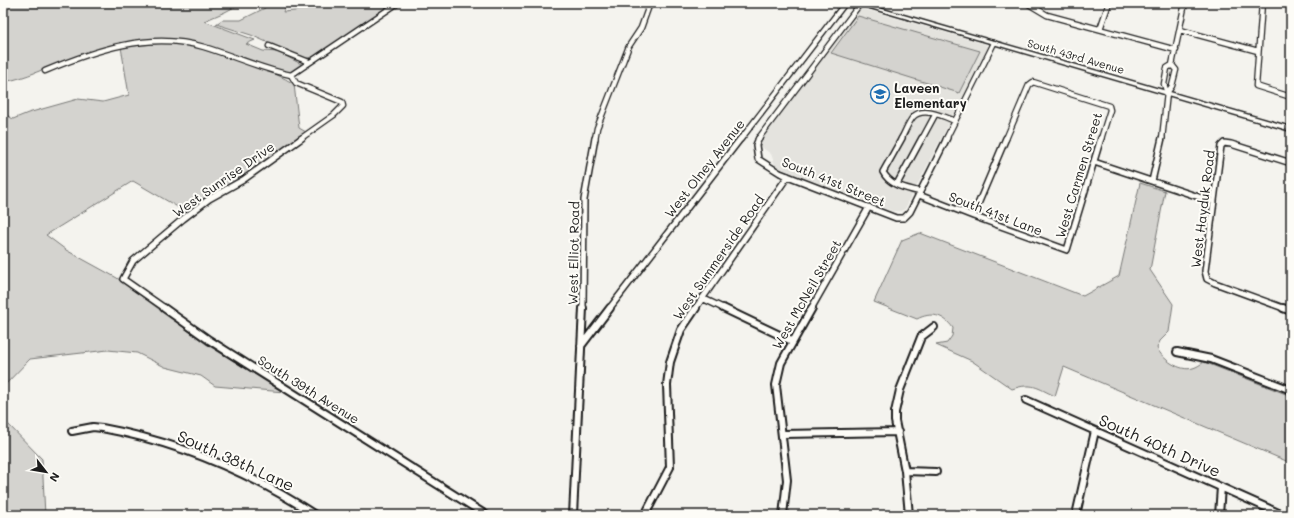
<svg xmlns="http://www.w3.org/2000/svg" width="1294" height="518" font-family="Mali,sans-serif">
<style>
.built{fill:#e4e3de}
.green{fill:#d4d3cf;stroke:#787876}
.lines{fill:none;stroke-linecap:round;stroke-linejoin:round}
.street-far2-casing{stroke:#1c1c1c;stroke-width:7}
.street-far1-casing{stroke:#1c1c1c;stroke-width:8}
.street-casing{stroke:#1c1c1c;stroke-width:10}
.secondary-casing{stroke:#1c1c1c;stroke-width:3}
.street-far2{stroke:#fdfcf7;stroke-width:4.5}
.street-far1{stroke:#fdfcf7;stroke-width:5}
.street{stroke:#fdfcf7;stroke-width:6}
.secondary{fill:#fdfcf7;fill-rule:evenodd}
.labels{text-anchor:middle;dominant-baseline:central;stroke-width:4;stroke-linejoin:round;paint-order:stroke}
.far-street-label{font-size:11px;fill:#1c1c1c;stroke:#fdfcf7}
.poi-label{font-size:13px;font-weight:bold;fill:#1c1c1c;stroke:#fdfcf7;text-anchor:start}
.street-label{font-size:13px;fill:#1c1c1c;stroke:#fdfcf7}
.near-street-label{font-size:16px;fill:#1c1c1c;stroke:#fdfcf7}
</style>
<rect width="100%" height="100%" fill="#f4f3ee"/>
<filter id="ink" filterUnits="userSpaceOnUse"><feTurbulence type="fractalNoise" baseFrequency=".025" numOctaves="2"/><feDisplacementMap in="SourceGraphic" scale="8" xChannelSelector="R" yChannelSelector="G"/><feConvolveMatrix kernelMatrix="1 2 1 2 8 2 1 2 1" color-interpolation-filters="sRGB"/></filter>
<g filter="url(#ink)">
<path class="built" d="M861,8L985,44L988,47L905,209L901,211H892L779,168L775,165L771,154L760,146V142Z"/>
<path class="green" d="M3,3H242L225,12L204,21L255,40L246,44L263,51L278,52L303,65L293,72H285L191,42C153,34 106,45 70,59C47,67 27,78 3,82Z
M266,3H287L283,12L295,11L307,3H396L315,56L304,59L251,35L216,24L222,20H241L265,8Z
M858,16L980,51L959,93L831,53Z
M175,42C192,45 207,51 223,56C247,64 272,70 294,84L299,128L306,132L241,179L188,213L133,181L46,235L66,250L117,278L206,344L284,392L215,386L201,376L165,367L137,353L108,350L30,359L3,387V113L13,119L28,113L78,99L103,102L129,95L121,47Z
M1140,183L1165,191L1150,270L1173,304L1169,332L1160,341L1157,348C1162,359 1180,372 1193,368C1197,367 1201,364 1204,362L1291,396V463L1064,367L1055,396C1037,388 1033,382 1012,389L972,361L936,345L947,343L952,336L953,328C943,314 931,312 917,319L874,302L902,240L920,233L1083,296L1119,276Z
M3,414L5,421L42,459L45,515H3Z"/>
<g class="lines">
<defs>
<path id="street-far2" d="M1003,3H1028
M1027,3L1047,15L1176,50
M1262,3L1256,86L1291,97
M1100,29L1109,3
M1180,30L1258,51
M269,46L309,62
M1172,65L1185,3
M45,71C95,50 150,31 204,47C234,56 261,69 291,75
M291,75L296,83L342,102L343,106L334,115L300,139
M291,75L398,3
M1167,93L1172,86L1176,70L1172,65
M595,139L597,128L629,46L641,28L650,3
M741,139L843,6V3
M758,139L860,4
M901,139C905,132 908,123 913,117C923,106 945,117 955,121
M922,139L935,115
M946,139L994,43
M1006,139L1029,85L1033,82L1109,106L1110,110L1101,139
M1162,139L1167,93L1164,84L1167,68L1172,65"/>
<path id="street-far1" d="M759,138L756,145L758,159L780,173L896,218H904L910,212L947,138
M902,138L883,172C890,186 907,188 920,192
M1094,162L1214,202
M1152,181L1162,138
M897,184L922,138
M919,195L973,216
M973,216L1067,250L1101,138
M973,216L1006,138
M702,298L725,309
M166,309L123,279L133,261L183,219L209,199L243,180L302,138
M583,309L584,200L595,138
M609,309L741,138
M695,309L788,176
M811,309L869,207
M1286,309L1215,283L1207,279L1205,271L1221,146L1224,143L1231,144L1291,163"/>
<path id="street" d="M164,308L209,340L486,515
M723,308L792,341
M1283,308L1291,311
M581,346L610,308
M1177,352L1211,359L1291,390
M1026,400L1283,515
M72,431L93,427L102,428C178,442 251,473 315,515
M783,434L898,432
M905,471L936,472
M573,515L583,308
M645,515L670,467L667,385L670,362L681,330L696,308
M783,515L787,480L776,385L781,363L812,308
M909,515L905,471L895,421V412L900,390L921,337L934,327
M1076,515L1095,431
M1219,515L1221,487"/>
<path id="secondary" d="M853,3H862L1291,127V131Z"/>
</defs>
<use href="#street-far2" class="street-far2-casing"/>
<use href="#street-far1" class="street-far1-casing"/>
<use href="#street" class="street-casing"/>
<use href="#secondary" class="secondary-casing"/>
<use href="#street-far2" class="street-far2"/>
<use href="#street-far1" class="street-far1"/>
<use href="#street" class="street"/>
<use href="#secondary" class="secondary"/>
</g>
</g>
<defs>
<symbol id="school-ring" viewBox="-11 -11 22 22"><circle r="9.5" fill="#fdfcf7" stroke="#1f6fb2" stroke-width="1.5"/><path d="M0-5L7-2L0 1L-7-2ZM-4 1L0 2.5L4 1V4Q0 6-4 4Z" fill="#1f6fb2"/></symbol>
</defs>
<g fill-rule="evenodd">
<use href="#school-ring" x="869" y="83" width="22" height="22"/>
</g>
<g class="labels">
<g class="far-street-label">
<text transform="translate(1076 56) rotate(16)">South 43rd Avenue</text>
</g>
<g class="poi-label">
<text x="894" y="87">Laveen<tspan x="894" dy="15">Elementary</tspan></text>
</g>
<g class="street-label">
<text transform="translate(704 168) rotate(-52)">West Olney Avenue</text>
<text transform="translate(1078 175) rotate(-73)">West Carmen Street</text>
<text transform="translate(223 179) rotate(-35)">West Sunrise Drive</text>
<text transform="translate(834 181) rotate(22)">South 41st Street</text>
<text transform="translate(1202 209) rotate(-83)">West Hayduk Road</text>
<text transform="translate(996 213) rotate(21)">South 41st Lane</text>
<text transform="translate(573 253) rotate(-89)">West Elliot Road</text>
<text transform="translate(718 257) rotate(-55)">West Summerside Road</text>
<text transform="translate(806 294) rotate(-60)">West McNeil Street</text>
<text transform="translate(309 389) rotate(32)">South 39th Avenue</text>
</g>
<g class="near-street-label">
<text transform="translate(1160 445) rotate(24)">South 40th Drive</text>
<text transform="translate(236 460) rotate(24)">South 38th Lane</text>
</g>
</g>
<rect width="1294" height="518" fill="none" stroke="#fdfcf7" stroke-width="16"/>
<rect x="8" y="8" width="1278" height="502" fill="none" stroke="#1c1c1c" stroke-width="1.5" filter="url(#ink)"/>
<g transform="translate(46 472) rotate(121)" stroke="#fdfcf7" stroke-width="3" paint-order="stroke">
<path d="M0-3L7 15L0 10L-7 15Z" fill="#1c1c1c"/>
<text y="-6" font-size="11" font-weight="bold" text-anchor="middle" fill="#1c1c1c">N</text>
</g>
</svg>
